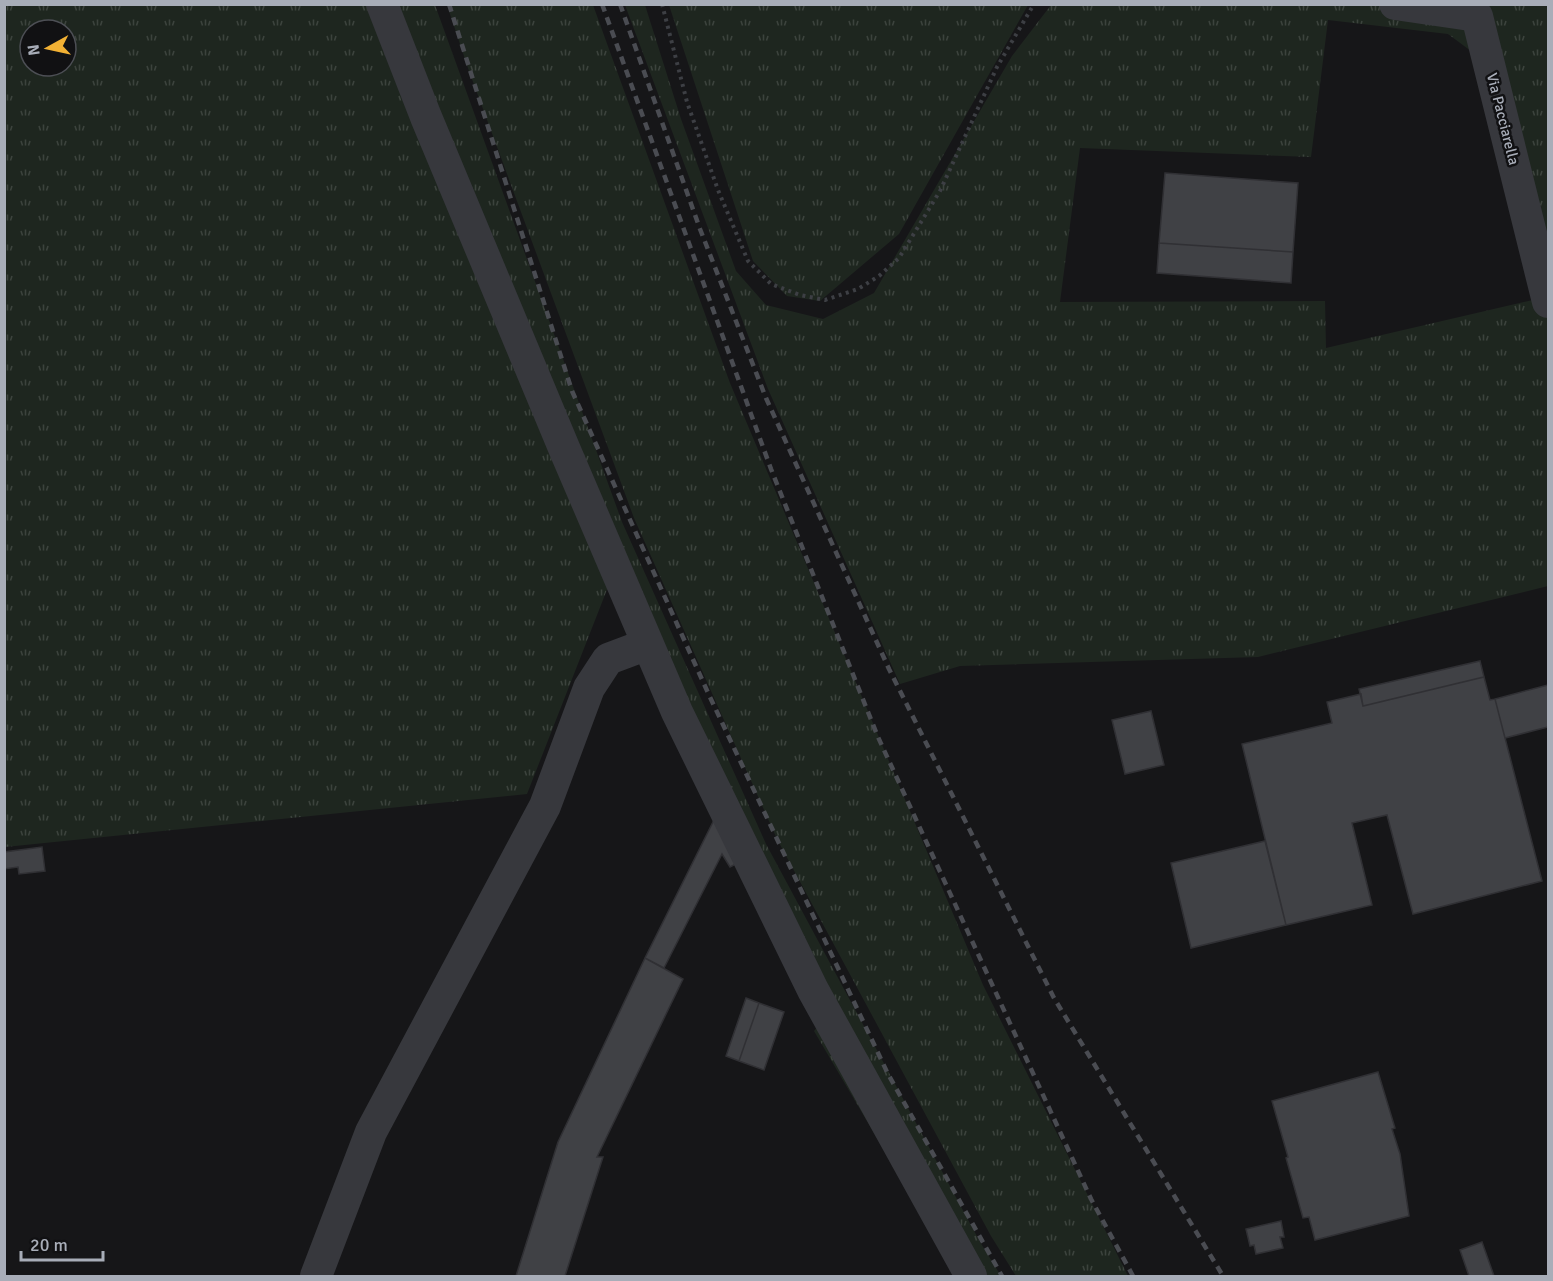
<svg xmlns="http://www.w3.org/2000/svg" width="1553" height="1281" font-family="Signika,sans-serif">
<style>
.grass{fill:url(#grass-tufts);fill-rule:evenodd}
.building{fill:#404145;stroke:#303034;stroke-width:1.5}
.lines{fill:none;stroke-linecap:round;stroke-linejoin:round}
.path{stroke:#3d3f44;stroke-width:4;stroke-dasharray:3 4.5;stroke-linecap:butt}
.street{stroke:#37383d;stroke-width:32}
.rail{stroke:#4a4c52;stroke-width:4.5;stroke-dasharray:8 6;stroke-linecap:butt}
.labels{text-anchor:middle;dominant-baseline:central;stroke-width:5;stroke-linejoin:round;paint-order:stroke}
.street-label{font-size:15px;fill:#a8adb8;stroke:#111113}
</style>
<defs>
<pattern id="grass-tufts" width="24" height="20" patternUnits="userSpaceOnUse" patternTransform="scale(1.5)"><rect width="24" height="20" fill="#1e261f"/><path d="M3 7l-1-3M5 7V3M7 7l1-3M15 17l-1-3M17 17v-4M19 17l1-3" fill="none" stroke="#3c433d"/></pattern>
</defs>
<rect width="100%" height="100%" fill="#161618"/>
<path class="grass" d="M5,5H435L622,522L766,844L980,1242L1001,1276H958L814,1031L825,1018L608,587L527,794L5,847ZM30,30H66V66H30Z
M447,5H593L730,383L983,985L1128,1276H1016L991,1236L777,839L634,518L469,71Z
M625,5H645L681,119L736,271L766,305L823,319L874,293L1012,56L1051,5H1548V586L1258,657L960,666L900,684L768,389ZM1328,20L1448,34L1475,54L1533,300L1326,348L1325,301L1060,302L1080,148L1311,157Z
M669,5V4L1028,5L899,234L820,301L787,296L753,261Z"/>
<path class="building" d="M1165,173L1298,183L1293,252L1159,243Z
M1159,243L1293,252L1291,283L1157,273Z
M1480,661L1484,677L1363,706L1359,689Z
M1484,677L1490,700L1495,699L1542,881L1413,914L1387,815L1352,823L1372,905L1286,925L1242,744L1332,723L1327,702L1361,694L1363,706Z
M1548,685V727L1505,738L1495,699Z
M1151,711L1164,765L1125,774L1112,720Z
M715,818L738,863L730,867L722,854L664,968L645,958Z
M1265,841L1286,925L1191,948L1171,863Z
M42,847L45,871L19,874L18,867L4,869V852Z
M645,958L683,979L597,1157H603L565,1276H516L558,1142Z
M746,998L759,1003L739,1061L726,1056Z
M759,1003L784,1012L764,1070L739,1061Z
M1378,1072L1395,1128L1392,1129L1400,1154L1409,1216L1315,1240L1309,1217L1303,1218L1286,1158L1288,1157L1272,1101Z
M1281,1221L1284,1237H1280L1283,1248L1256,1254L1254,1245L1250,1246L1246,1229Z
M1482,1242L1494,1276H1469L1460,1250Z"/>
<g class="lines">
<path class="path" d="M662,4L687,102L718,190L748,261L771,284L800,295L825,300L858,289L879,276L899,258L940,191L997,67L1034,4"/>
<path class="street" d="M382,4L426,117L564,448L677,712L813,990L971,1276
M1395,4L1477,16L1548,302
M316,1276L371,1132L545,806L589,688L608,659L648,644"/>
<path class="rail" d="M449,4L572,391L709,695L888,1074L1002,1276
M602,4L771,469L878,737L1091,1199L1133,1276
M620,4L700,229L766,398L889,669L1054,998L1223,1276"/>
</g>
<g class="labels">
<g class="street-label">
<text transform="translate(1503 119) rotate(76)">Via Pacciarella</text>
</g>
</g>
<rect width="1553" height="1281" fill="none" stroke="#a8adb8" stroke-width="12"/>
<g transform="translate(48 48) rotate(262)"><circle r="28" fill="#111113" stroke="#4d4f55" stroke-width="1.5"/>
<path d="M0-4.5L10 22L0 15L-10 22Z" fill="#f2b134"/>
<text y="-9" font-size="16" font-weight="bold" text-anchor="middle" fill="#a8adb8">N</text>
</g>
<path d="M21 1251v9h82v-9" fill="none" stroke="#a8adb8" stroke-width="3"/>
<text x="30" y="1251" font-size="18" fill="#a8adb8" stroke="#111113" stroke-width="4.5" paint-order="stroke">20 m</text>
</svg>
